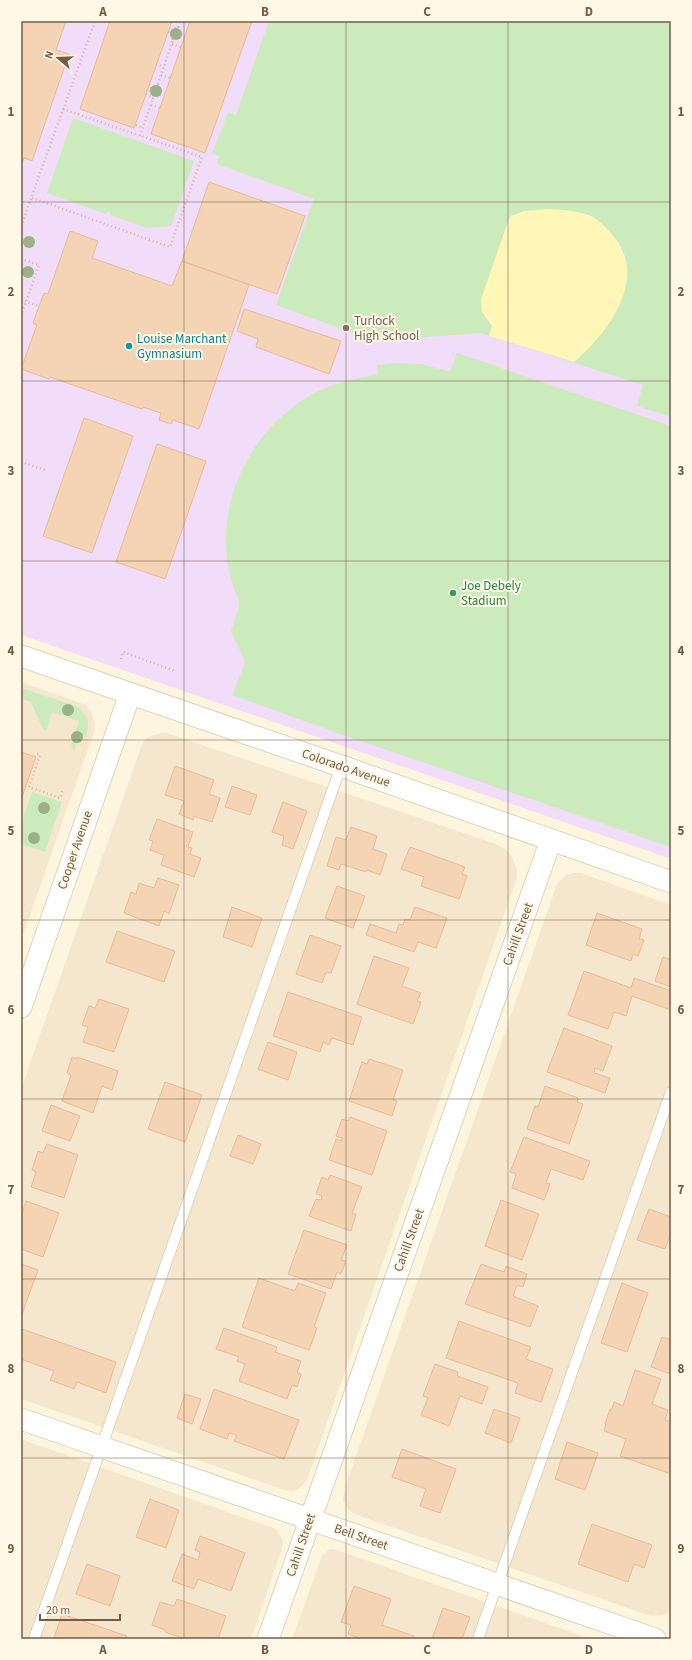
<svg xmlns="http://www.w3.org/2000/svg" width="692" height="1660" font-family="'Source Sans 3',sans-serif">
<style>
.residential{fill:#f5e7cd}
.education{fill:#f1dcf9}
.green{fill:#ccebbd}
.sand{fill:#fff6b8}
.building{fill:#f4d4b5;stroke:#e8bc95}
.lines{fill:none;stroke-linecap:round;stroke-linejoin:round}
.lane-casing{stroke:#e2d1bb;stroke-width:12}
.street-casing{stroke:#e2d1bb;stroke-width:23}
.path{stroke:#d9b899;stroke-width:2.5;stroke-dasharray:1 3;stroke-linecap:butt}
.lane{stroke:#fff;stroke-width:10}
.street{stroke:#fff;stroke-width:21}
.tree{fill:#9bb286}
.grid{fill:none;stroke:#755b46;stroke-width:1;stroke-opacity:0.55}
.education-dot{fill:#8d6e63;stroke:#fff8e7;stroke-width:1.5}
.culture-dot{fill:#0f9aa8;stroke:#fff8e7;stroke-width:1.5}
.leisure-dot{fill:#2e9e5b;stroke:#fff8e7;stroke-width:1.5}
.labels{text-anchor:middle;dominant-baseline:central;stroke-width:4;stroke-linejoin:round;paint-order:stroke}
.education-label{font-size:13px;fill:#785e54;stroke:#fff8e7;text-anchor:start}
.culture-label{font-size:13px;fill:#0d838f;stroke:#fff8e7;text-anchor:start}
.leisure-label{font-size:13px;fill:#27864d;stroke:#fff8e7;text-anchor:start}
.street-label{font-size:13px;fill:#755b46;stroke:#fff8e7}
.neatline{fill:none;stroke:#755b46;stroke-width:1.5}
.grid-label{font-size:13px;text-anchor:middle;font-weight:bold;fill:#755b46}
</style>
<rect width="100%" height="100%" fill="#fef5df"/>
<path class="residential" d="M21,682L86,705L92,714L95,724L94,732L21,941Z
M164,732L496,844L505,849L511,855L517,869V878L307,1480L300,1488L293,1491L284,1490L21,1399V1089L142,744L148,737Z
M573,873H581L671,905V1610L667,1614L660,1616H651L354,1514L347,1508L343,1500L345,1487L556,887L560,880L566,875Z
M21,1439L276,1529L283,1540L282,1549L251,1639H21Z
M331,1549L337,1550L591,1639H292L322,1556L328,1550Z"/>
<path class="education" d="M21,21H671V859L21,635Z"/>
<path class="green" d="M269,21H671V417L637,406L643,385L481,333L375,341L276,305L314,199L217,164L219,156L212,154L228,112L236,115Z
M73,118L194,161L171,226L147,228L110,215V212L107,211L106,214L47,193Z
M457,353L671,426V847L340,734L233,695L245,661L231,631C234,622 238,613 239,605C240,599 234,590 233,585C229,573 226,558 226,546C224,485 257,427 309,396C330,384 354,378 378,375L377,365L395,363L422,364L450,372Z
M21,688L76,706C88,713 90,724 86,736L79,738L74,751L71,744L79,721L52,712L47,729L44,730L42,727L31,702L21,699Z
M32,792L62,802L45,852L21,844V824Z"/>
<path class="sand" d="M549,209C563,210 579,211 591,216C600,221 608,229 614,237C649,279 607,334 574,362L489,336L492,326L482,312L481,299L510,216L525,211Z"/>
<path class="building" d="M21,21H66L56,50L69,54L32,161L24,158L21,165Z
M110,21H172L134,128L80,109Z
M190,21H252L205,153L151,134Z
M209,182L305,216L277,294L182,261Z
M70,231L98,241L92,258L172,286L182,261L249,285L199,429L173,420L171,424L159,420L161,413L143,407L142,409L50,377L49,379L21,369L37,325L33,323L39,306L44,293L48,294Z
M244,309L341,341L329,374L256,347L258,339L237,331Z
M84,418L133,436L92,553L43,536Z
M157,444L206,461L165,579L116,562Z
M21,752L36,757L21,800Z
M175,766L214,780L209,794L220,798L212,822L194,816L193,820L179,814L184,801L165,795Z
M232,786L257,795L250,815L225,807Z
M283,802L307,811L293,849L282,845L284,836L272,832Z
M157,819L193,832L188,847L192,848L190,854L201,858L194,877L161,865L164,855L150,850L153,841L149,840Z
M351,827L377,836L373,849L387,854L380,875L367,870L366,872L341,864L339,870L327,866L336,837L346,840Z
M410,847L465,867L462,874L467,876L459,899L421,886L424,877L401,869Z
M158,878L179,885L169,914L164,911L159,926L124,913L131,892L136,894L139,883L154,888Z
M337,886L365,896L353,928L325,918Z
M232,907L262,918L252,947L223,937Z
M415,907L447,918L436,948L418,942L414,952L366,935L370,924L396,933L399,924L403,925L405,919L410,920Z
M597,913L642,929L639,939L644,940L638,956L633,954L631,961L586,945Z
M117,931L175,951L164,982L106,962Z
M310,935L341,946L331,973L326,972L322,983L296,974Z
M374,956L409,968L402,986L421,993L417,1001L421,1002L413,1024L357,1004Z
M663,957L671,960V987L655,981Z
M584,971L631,988L634,978L671,991V1010L632,996L626,1016L614,1012L608,1029L568,1015Z
M288,992L362,1017L353,1045L332,1038L329,1045L323,1042L320,1052L273,1036Z
M99,999L129,1009L114,1052L83,1042L88,1027L82,1025L89,1006L95,1008Z
M564,1028L612,1046L603,1071L595,1068L594,1073L610,1078L605,1093L547,1072Z
M268,1042L297,1052L288,1080L258,1069Z
M72,1057L76,1059L77,1057L118,1071L112,1090L102,1086L93,1113L62,1101L71,1075L67,1073Z
M369,1059L403,1070L393,1100L397,1101L392,1116L349,1101L362,1062L367,1064Z
M165,1082L202,1095L185,1142L148,1129Z
M545,1086L578,1098L577,1102L583,1104L569,1144L527,1129L535,1106L538,1107Z
M51,1105L80,1116L70,1141L42,1131Z
M350,1117L387,1131L372,1175L329,1160L336,1139L341,1141L342,1138L336,1136L342,1119L348,1121Z
M238,1135L261,1144L253,1164L230,1156Z
M524,1137L590,1161L583,1180L551,1169L546,1183L550,1184L544,1200L512,1188L516,1174L510,1172Z
M47,1144L78,1155L64,1198L31,1187L36,1172L32,1170L38,1151L43,1153Z
M330,1175L362,1187L352,1213L356,1214L351,1231L309,1216L316,1199L321,1200L322,1196L316,1194L322,1177L328,1180Z
M501,1200L539,1214L522,1260L485,1246Z
M26,1201L59,1213L43,1257L21,1249V1210L23,1211Z
M649,1209L671,1217V1233L665,1249L637,1240Z
M304,1230L347,1245L341,1260L346,1261L341,1274L337,1272L331,1289L288,1274Z
M21,1264L38,1270L22,1314L21,1313Z
M481,1264L504,1272L506,1266L527,1274L523,1287L517,1285L513,1296L538,1306L530,1327L465,1304Z
M259,1278L295,1291L298,1283L326,1293L314,1327L317,1328L309,1350L242,1327Z
M622,1283L648,1293L627,1352L601,1343Z
M459,1321L531,1347L526,1359L553,1369L541,1402L515,1393L518,1383L446,1358Z
M224,1328L277,1347L275,1352L301,1361L297,1373L301,1374L297,1387L292,1385L287,1399L239,1381L245,1364L237,1361L239,1357L216,1349Z
M22,1329L116,1362L106,1393L77,1382L74,1389L50,1380L54,1371L21,1359V1332Z
M662,1337L671,1340V1374L651,1367Z
M435,1364L458,1372L457,1376L488,1387L482,1404L460,1396L449,1426L421,1415L428,1398L423,1396Z
M635,1370L661,1379L652,1404L668,1410L665,1420L671,1422V1474L620,1456L626,1439L604,1431L606,1424H605L610,1409H612L614,1402L623,1406Z
M214,1389L299,1420L284,1459L234,1441L237,1435L229,1433L227,1439L200,1429Z
M185,1394L201,1399L192,1424L177,1418Z
M494,1409L520,1418L511,1443L485,1433Z
M567,1442L598,1453L585,1490L555,1479Z
M402,1449L456,1469L440,1513L420,1506L426,1489L392,1477Z
M150,1499L179,1510L166,1548L136,1537Z
M592,1524L652,1545L644,1568L634,1564L628,1582L578,1564Z
M200,1536L245,1553L231,1591L198,1579L194,1589L172,1581L182,1554L198,1560L200,1552L195,1550Z
M87,1564L120,1576L110,1606L76,1594Z
M354,1586L391,1599L382,1625L414,1636L413,1639H362L348,1634L351,1625L341,1622Z
M177,1599L226,1616L218,1639H186L165,1632V1630L152,1625L160,1602L174,1606Z
M443,1608L470,1617L462,1639H432Z
M62,1614L127,1636L126,1639L54,1638Z"/>
<g class="lines">
<defs>
<path id="lane" d="M34,1639L341,766
M478,1639L671,1092"/>
<path id="street" d="M21,656L341,766L671,882
M21,1007L130,694
M21,1419L655,1639
M268,1639L551,840"/>
</defs>
<use href="#lane" class="lane-casing"/>
<use href="#street" class="street-casing"/>
<path class="path" d="M178,27L182,36L173,40L169,31Z
M178,27L180,21
M172,44L181,47
M156,64L164,67
M161,75L170,78
M158,84L173,40
M158,84L162,94L153,98L149,89Z
M146,94L152,97
M151,105L160,108
M136,125L143,128
M140,136L153,98
M32,198L170,247L202,157L63,109
M21,226L95,21
M21,259L39,265L21,316
M21,300L39,306
M21,462L45,470
M121,659L123,652L175,671
M37,754L40,755L29,787L60,798L63,790"/>
<use href="#lane" class="lane"/>
<use href="#street" class="street"/>
</g>
<g class="tree">
<circle cx="176" cy="34" r="6"/>
<circle cx="156" cy="91" r="6"/>
<circle cx="29" cy="242" r="6"/>
<circle cx="28" cy="272" r="6"/>
<circle cx="68" cy="710" r="6"/>
<circle cx="77" cy="737" r="6"/>
<circle cx="44" cy="808" r="6"/>
<circle cx="34" cy="838" r="6"/>
</g>
<path class="grid" d="M184,21V1639M346,21V1639M508,21V1639M21,202H671M21,381H671M21,561H671M21,740H671M21,920H671M21,1099H671M21,1279H671M21,1458H671"/>
<circle class="education-dot" cx="346" cy="328" r="4"/>
<circle class="culture-dot" cx="129" cy="346" r="4"/>
<circle class="leisure-dot" cx="453" cy="593" r="4"/>
<g class="labels">
<g class="education-label">
<text x="354" y="321">Turlock<tspan x="354" dy="15">High School</tspan></text>
</g>
<g class="culture-label">
<text x="137" y="339">Louise Marchant<tspan x="137" dy="15">Gymnasium</tspan></text>
</g>
<g class="leisure-label">
<text x="461" y="586">Joe Debely<tspan x="461" dy="15">Stadium</tspan></text>
</g>
<g class="street-label">
<text transform="translate(346 768) rotate(19)">Colorado Avenue</text>
<text transform="translate(75 850) rotate(-71)">Cooper Avenue</text>
<text transform="translate(518 934) rotate(-70)">Cahill Street</text>
<text transform="translate(409 1240) rotate(-70)">Cahill Street</text>
<text transform="translate(361 1537) rotate(19)">Bell Street</text>
<text transform="translate(301 1545) rotate(-71)">Cahill Street</text>
</g>
</g>
<rect width="692" height="1660" fill="none" stroke="#fff8e7" stroke-width="44"/>
<g transform="translate(58 58) rotate(289)" stroke="#fff8e7" stroke-width="3" paint-order="stroke">
<path d="M0-3L7 15L0 10L-7 15Z" fill="#755b46"/>
<text y="-6" font-size="11" font-weight="bold" text-anchor="middle" fill="#755b46">N</text>
</g>
<path d="M40 1614v6h80v-6" fill="none" stroke="#755b46" stroke-width="2"/>
<text x="46" y="1614" font-size="12" fill="#755b46" stroke="#fff8e7" stroke-width="3" paint-order="stroke">20 m</text>
<rect x="22" y="22" width="648" height="1616" class="neatline"/>
<g class="grid-label">
<text x="103" y="16">A</text>
<text x="265" y="16">B</text>
<text x="427" y="16">C</text>
<text x="589" y="16">D</text>
<text x="11" y="116">1</text>
<text x="681" y="116">1</text>
<text x="11" y="296">2</text>
<text x="681" y="296">2</text>
<text x="11" y="475">3</text>
<text x="681" y="475">3</text>
<text x="11" y="655">4</text>
<text x="681" y="655">4</text>
<text x="11" y="835">5</text>
<text x="681" y="835">5</text>
<text x="11" y="1014">6</text>
<text x="681" y="1014">6</text>
<text x="11" y="1194">7</text>
<text x="681" y="1194">7</text>
<text x="11" y="1373">8</text>
<text x="681" y="1373">8</text>
<text x="11" y="1553">9</text>
<text x="681" y="1553">9</text>
<text x="103" y="1654">A</text>
<text x="265" y="1654">B</text>
<text x="427" y="1654">C</text>
<text x="589" y="1654">D</text>
</g>
</svg>
